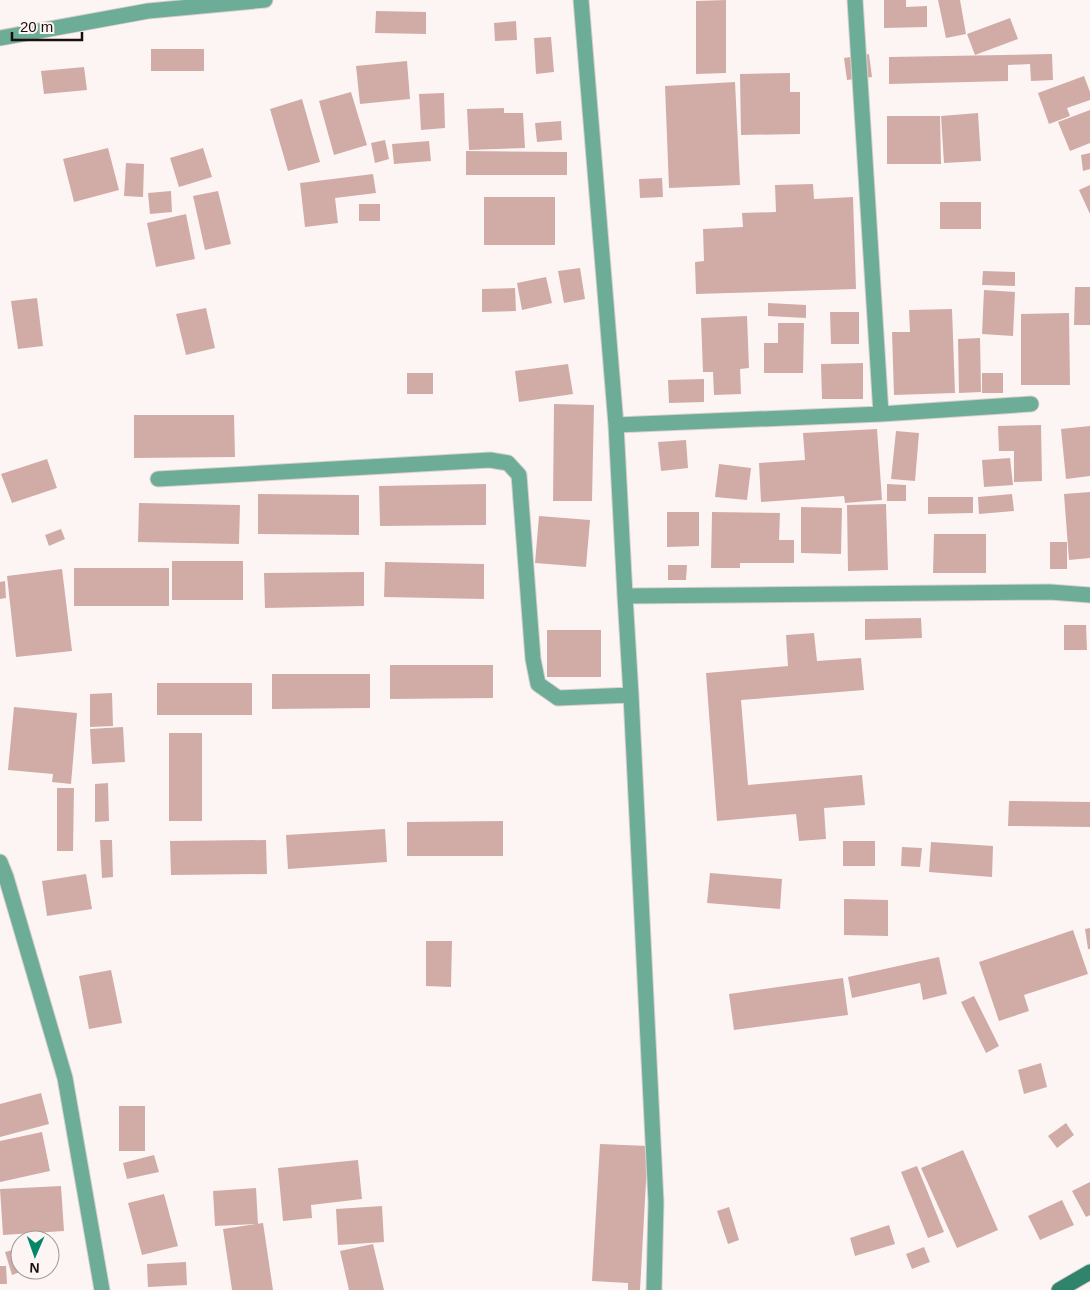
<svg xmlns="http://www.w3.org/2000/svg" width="1090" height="1290" font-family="Arial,sans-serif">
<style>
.building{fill:#d1aca7}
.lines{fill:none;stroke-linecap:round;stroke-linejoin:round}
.street-casing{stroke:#d9d0cf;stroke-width:17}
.secondary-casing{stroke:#d9d0cf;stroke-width:17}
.street{stroke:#6dad97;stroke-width:15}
.secondary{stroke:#30846b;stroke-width:15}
</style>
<rect width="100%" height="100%" fill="#fdf5f4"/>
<path class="building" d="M726,0V73L696,74V1Z
M884,0H906V7L927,6V27L884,28Z
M938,0H960L966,34L946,38Z
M376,11L426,12V34L375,33Z
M1010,18L1018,39L975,55L967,34Z
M516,21L517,40L495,41L494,23Z
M551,37L554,72L536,74L534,38Z
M151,49H204V71H151Z
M869,54L872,77L847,80L844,58Z
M1052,54L1053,80L1031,81L1030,64L1008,65V81L889,84V57Z
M407,61L410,99L360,104L356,66Z
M84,67L87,90L44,94L41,71Z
M790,73V92H800V134L741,135L740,74Z
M1084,76L1090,92V100L1067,108L1070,116L1049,124L1038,93Z
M735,82L740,185L669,188L665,86Z
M351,92L367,145L334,155L319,101Z
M444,93L445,128L421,130L419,94Z
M302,99L320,162L288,171L270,109Z
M504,108V113H523L525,148L469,150L467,109Z
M1090,110V143L1070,151L1058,122Z
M978,113L981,161L944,163L941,116Z
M887,116H940L941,164H887Z
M561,121L562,140L537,142L535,123Z
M385,140L389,159L375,163L371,143Z
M429,141L431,161L394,164L392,144Z
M108,148L119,190L74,202L63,159Z
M203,148L212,177L179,187L170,158Z
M466,151L567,152V175H466Z
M1090,153V169L1083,171L1081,155Z
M126,163L144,164L143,197L124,196Z
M373,174L376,193L335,198L338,223L305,227L300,183Z
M662,178L663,197L640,198L639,179Z
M813,184L814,199L853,197L856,289L696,294L695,262L704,261L703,229L743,227L742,213L776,212L775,185Z
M1090,185V214L1079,190Z
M171,191L172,212L150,214L148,193Z
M218,191L231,244L205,250L193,196Z
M484,197H555V245H484Z
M940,202H981V229H940Z
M359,204H380V221H359Z
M186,214L195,259L156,267L147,223Z
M580,268L585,299L564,303L558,271Z
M983,271L1015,272V286L982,285Z
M546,277L552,303L522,310L517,283Z
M1075,287H1090V325H1074Z
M515,288L516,311L482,312V289Z
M984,290L1015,292L1013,336L982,334Z
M37,298L43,346L18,349L11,301Z
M768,303L806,305V318L768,316Z
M206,308L215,348L186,355L176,314Z
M952,309L955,393L894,395L892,332H910L909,310Z
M830,312H859V344H831Z
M1069,313L1070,385H1021V314Z
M747,316L749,368L740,369L741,394L714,395L713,372H703L701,318Z
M778,323H804L803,373H764V343H778Z
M980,338L981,392L959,393L958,339Z
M863,363V399H822L821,364Z
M568,364L573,394L519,402L515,371Z
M407,373H433V394H407Z
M982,373H1003V393H982Z
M704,379V402L669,403L668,380Z
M554,404L594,405L592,501H553Z
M134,415H234L235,457L134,458Z
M1041,425L1042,481L1014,482V451H999L998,426Z
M1090,426V476L1066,479L1061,429Z
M877,429L882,500L845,503L844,496L761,502L759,463L805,460L803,433Z
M896,431L919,433L915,481L891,479Z
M686,440L688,468L661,471L658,442Z
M1010,458L1013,485L984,487L982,460Z
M47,459L57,488L12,503L1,474Z
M719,464L751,468L747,500L715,497Z
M486,484V525L380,526L379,486Z
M887,484L906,485V501H887Z
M1090,492V558L1069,560L1064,494Z
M258,494L359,495V535L258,534Z
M1012,494L1014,511L979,514L978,497Z
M928,497H973V513L928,514Z
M139,503L240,505L239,544L138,542Z
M886,504L888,570L848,571L847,505Z
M801,507L842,508L841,554L801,553Z
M667,512H699V546L667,547Z
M712,512L780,513L779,540H794V563H740V568H711Z
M539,516L590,520L586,567L535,563Z
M61,529L65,539L49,546L45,535Z
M934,534H986V573H933Z
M1050,542H1067V569H1050Z
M172,561H243V600H172Z
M385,562L484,564V599L384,597Z
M668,565H687L686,580H668Z
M74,568H169V606H74Z
M62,569L72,651L16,657L7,576Z
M364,572V606L265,608L264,573Z
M5,581L6,598L0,599V582Z
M921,618L922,638L865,640V619Z
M1064,625H1086L1087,650H1064Z
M547,630H601V677H547Z
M814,633L817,661L861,658L864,690L741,700L748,785L862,775L865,805L824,808L826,839L799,841L796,814L717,821L706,673L788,666L786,635Z
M390,665H493V698L390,699Z
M272,674H370V708L272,709Z
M157,683H252V715H157Z
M112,693L113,726L90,727V694Z
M14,707L77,713L71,784L52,782L53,774L8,770Z
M123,727L125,762L92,764L90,729Z
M169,733H202V821H169Z
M108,783L109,821L95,822V784Z
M57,788H74L73,851H57Z
M1009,801L1090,802V827L1008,826Z
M503,821V856H407V822Z
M385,829L387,862L288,869L286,835Z
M100,840H112L113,877L102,878Z
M266,840L267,874L171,875L170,841Z
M843,841H875V866H843Z
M931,842L993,846L992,877L929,872Z
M902,847L922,848L920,867L901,866Z
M710,873L782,879L780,909L707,903Z
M86,874L92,909L47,916L42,881Z
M844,899L888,900V936L844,935Z
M1090,928V949H1088L1085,929Z
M1073,930L1088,974L1024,995L1029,1011L999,1021L979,962Z
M426,941H452L451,987L426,986Z
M939,957L947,994L923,1000L920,983L852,998L848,977Z
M111,970L122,1023L89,1029L79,976Z
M843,978L848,1015L734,1030L729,994Z
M974,996L999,1046L986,1053L961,1002Z
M1041,1063L1047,1087L1024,1094L1018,1070Z
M41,1093L49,1124L0,1137V1104Z
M119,1106H145V1151H119Z
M1066,1123L1074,1135L1057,1148L1048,1136Z
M42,1132L50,1171L0,1182V1141Z
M600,1144L648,1146L640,1290H628V1283L592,1281Z
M963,1150L998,1230L957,1248L921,1168Z
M154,1155L159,1172L127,1179L123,1163Z
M358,1160L362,1199L311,1205L312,1218L283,1221L278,1168Z
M917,1166L944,1232L928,1238L901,1172Z
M1090,1182V1215L1086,1217L1072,1191Z
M61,1186L64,1231L3,1235L0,1189Z
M256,1188L258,1224L215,1226L213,1191Z
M164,1194L178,1246L142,1255L128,1203Z
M1062,1200L1074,1225L1040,1240L1028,1216Z
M382,1206L384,1242L338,1245L336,1209Z
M729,1207L739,1240L728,1244L717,1211Z
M263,1223L273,1290H232L223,1229Z
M889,1225L895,1244L855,1256L850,1238Z
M373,1244L384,1290H349L340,1251Z
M924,1247L930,1262L912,1269L906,1254Z
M20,1248V1270H26L12,1275L5,1252Z
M186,1262L187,1285L148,1287L147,1264Z
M0,1266H6L7,1284H0Z"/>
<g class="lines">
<defs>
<path id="street" d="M581,0L616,425L625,596L631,695L656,1202L654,1290
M855,0L881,414
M0,38L148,11L265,0
M616,425L881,414L1031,404
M158,479L490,460L508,463L519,475L533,659L538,684L558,698L631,695
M625,596L1050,592L1090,595
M0,862L6,877L65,1078L102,1290"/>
<path id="secondary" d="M1059,1290L1090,1272"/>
</defs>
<use href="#street" class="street-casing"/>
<use href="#secondary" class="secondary-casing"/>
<use href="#street" class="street"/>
<use href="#secondary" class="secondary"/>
</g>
<g transform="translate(35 1255) rotate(182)"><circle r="24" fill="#fdf5f4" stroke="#a39998"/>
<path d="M0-4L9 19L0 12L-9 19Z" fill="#058669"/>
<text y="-8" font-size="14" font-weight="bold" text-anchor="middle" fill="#1b0f0d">N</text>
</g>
<path d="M12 32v8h70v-8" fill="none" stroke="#1b0f0d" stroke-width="2.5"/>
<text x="20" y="32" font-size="15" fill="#1b0f0d" stroke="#fdf5f4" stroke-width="4" paint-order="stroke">20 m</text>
</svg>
